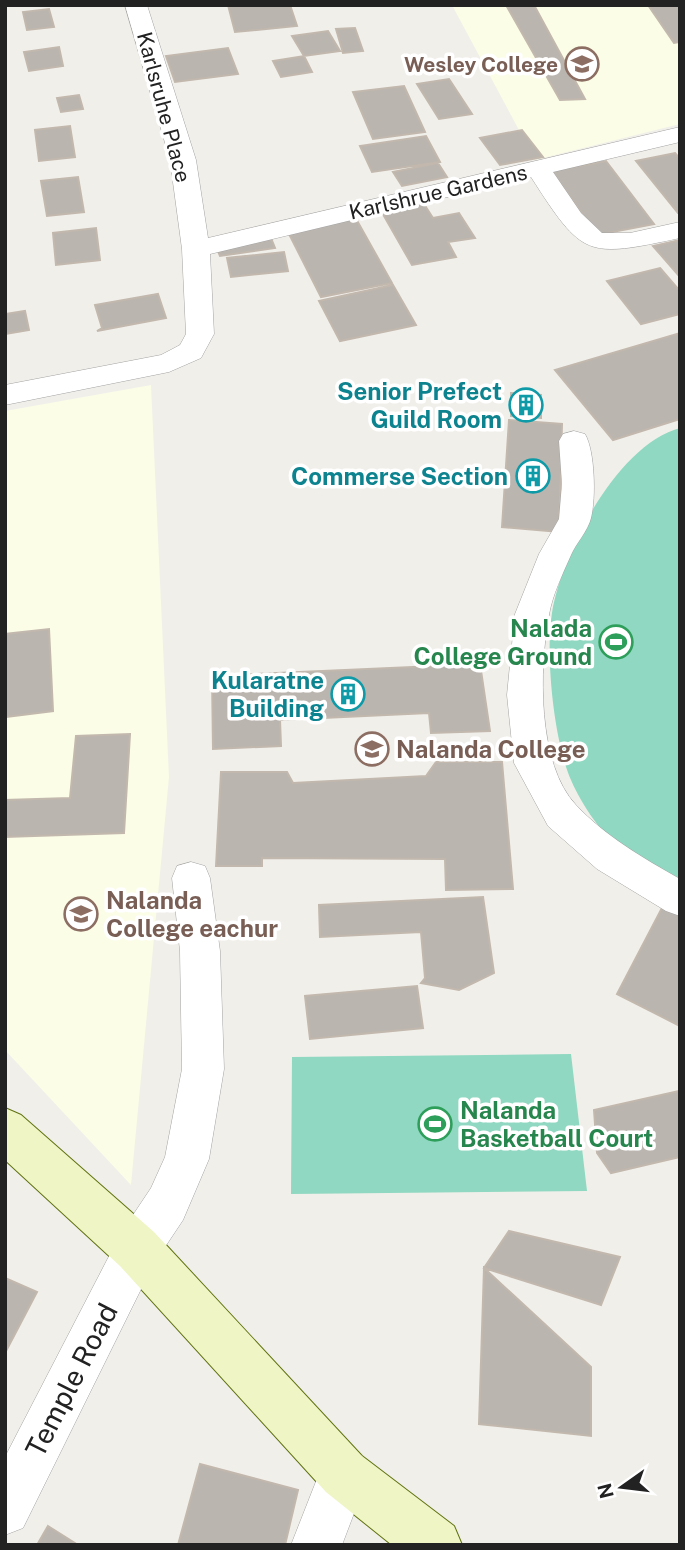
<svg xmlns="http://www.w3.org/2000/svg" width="685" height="1550" font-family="'Public Sans',sans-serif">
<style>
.education{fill:#fbfde7}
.pitch{fill:#90d8c1}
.building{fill:#bab5af;stroke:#c2b8ad;stroke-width:2}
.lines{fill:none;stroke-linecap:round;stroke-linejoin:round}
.minor-casing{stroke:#a3a3a3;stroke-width:1}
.secondary-casing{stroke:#607210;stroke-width:2}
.minor{fill:#fff;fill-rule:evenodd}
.secondary{fill:#eff5c4;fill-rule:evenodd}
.labels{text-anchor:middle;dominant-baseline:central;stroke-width:7;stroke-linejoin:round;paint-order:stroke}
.far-education-label{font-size:21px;font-weight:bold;fill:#785e54;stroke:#fff;text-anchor:end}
.far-street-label{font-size:21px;fill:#222;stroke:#fff}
.culture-label{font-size:24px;font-weight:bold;fill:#0d838f;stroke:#fff;text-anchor:end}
.leisure-label{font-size:24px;font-weight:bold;fill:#27864d;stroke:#fff;text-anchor:end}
.education-label{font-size:24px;font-weight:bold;fill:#785e54;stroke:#fff;text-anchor:start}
.near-street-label{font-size:28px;fill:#222;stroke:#fff}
</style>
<rect width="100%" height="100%" fill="#f1efea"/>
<path class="education" d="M452,5H680V124L535,160Z
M151,385L169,777L131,1185L5,1050V411Z"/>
<path class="pitch" d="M680,428V885C662,875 640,866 624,853C603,835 582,806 571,780C554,742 545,655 552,613C562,552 617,445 680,428Z
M571,1054L587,1191L291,1194L292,1057Z"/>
<path class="building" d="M228,5H290L297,26L235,32Z
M506,5H534L585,99L560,100Z
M648,5H680V42L674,43Z
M49,9L54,27L27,30L23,12Z
M355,28L363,51L343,53L336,29Z
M328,31L340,51L304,56L292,36Z
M59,47L63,66L29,71L24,52Z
M228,48L238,74L175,82L166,56Z
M304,56L312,72L281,77L273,61Z
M449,79L472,114L439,119L417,84Z
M404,86L425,132L373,139L353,92Z
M79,95L83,109L61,112L57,98Z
M70,126L75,157L39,161L35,130Z
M522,130L543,157L500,165L480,138Z
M426,136L440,162L372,172L360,146Z
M675,153L680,159V213H678L636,161Z
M606,161L654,224L597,235L552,171Z
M438,163L447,177L402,186L393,172Z
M78,177L84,212L47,216L41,181Z
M422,201L433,218L459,213L475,238L448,242L456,257L412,265L380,209Z
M355,217L392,283L321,297L287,230Z
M96,228L100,260L56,265L53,233Z
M271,238L275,248L220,256L216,246Z
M680,240V277L653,246Z
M284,252L288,271L231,277L227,258Z
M660,268L680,291V314L641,324L607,281Z
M393,285L416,325L340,341L319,301Z
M158,294L166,318L97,331L102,328L95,305Z
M25,311L29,330L5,334V314Z
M680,333V419L613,440L555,370Z
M511,393L541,395V418L511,416Z
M509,420L562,424L559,532L502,527Z
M49,629L53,711L5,717V634Z
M480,664L490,731L431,733L429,713L280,720L281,746L213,749L212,676Z
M130,734L124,833L5,837V800L70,798L76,736Z
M436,762H502L513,889L446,890L445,859L262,858V866H216L221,772H287L293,783L426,776Z
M483,897L494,973L459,990L421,983L425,978L421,932L320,937L319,905Z
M664,904L680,912V1026L617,994Z
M417,986L423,1028L310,1039L305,996Z
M679,1091L680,1157L611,1173L597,1153L594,1110Z
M509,1231L620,1257L601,1305L484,1268Z
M484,1268L591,1367V1436L479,1424Z
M5,1278L37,1292L5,1353Z
M200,1464L298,1490L285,1545H178Z
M48,1526L78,1545H37Z"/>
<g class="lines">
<defs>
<path id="minor" d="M125,5H147L196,160L208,238L680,127V142L553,172L581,213L602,233H630L680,222V238C586,258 583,258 531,177L210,254L214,334L201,358L169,372L5,405V385L161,355L180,345L186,334L182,249L170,160Z
M574,431L585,434C595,451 596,498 591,518C588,531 576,543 571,555C563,573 552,596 549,615C539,668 537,764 576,805C605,836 643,858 680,879V916L666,911L597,869L548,826L514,763L507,695L515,614L539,554L559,519L562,484L559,441L563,434Z
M191,862L205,866L210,878L220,951L224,1069L209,1159L183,1220L153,1265L23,1528L5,1535V1457L121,1233L151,1188L165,1157L182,1069L180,951L172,878L177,866Z
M344,1449L362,1456L369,1474L342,1545H291L326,1456Z"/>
<path id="secondary" d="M5,1108L21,1115L154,1232L362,1456L454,1526L462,1545H392L326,1492L120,1266L5,1160Z"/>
</defs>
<use href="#minor" class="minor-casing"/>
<use href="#secondary" class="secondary-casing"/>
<use href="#minor" class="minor"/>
<use href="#secondary" class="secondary"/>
</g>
<defs>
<symbol id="school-ring" viewBox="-11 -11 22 22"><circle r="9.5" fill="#fff" stroke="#8d6e63" stroke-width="1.5"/><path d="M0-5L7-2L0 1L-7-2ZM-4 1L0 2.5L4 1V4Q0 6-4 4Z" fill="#8d6e63"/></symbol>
<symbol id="building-ring" viewBox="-11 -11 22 22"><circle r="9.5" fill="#fff" stroke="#0f9aa8" stroke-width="1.5"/><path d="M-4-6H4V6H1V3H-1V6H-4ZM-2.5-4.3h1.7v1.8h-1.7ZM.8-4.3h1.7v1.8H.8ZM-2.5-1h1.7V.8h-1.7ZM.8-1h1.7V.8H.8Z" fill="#0f9aa8"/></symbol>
<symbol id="stadium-ring" viewBox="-11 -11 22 22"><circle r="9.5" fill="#fff" stroke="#2e9e5b" stroke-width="1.5"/><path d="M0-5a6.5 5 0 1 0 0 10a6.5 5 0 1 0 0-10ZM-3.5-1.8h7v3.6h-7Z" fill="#2e9e5b"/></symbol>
<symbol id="university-ring" viewBox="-11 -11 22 22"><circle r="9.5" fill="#fff" stroke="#8d6e63" stroke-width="1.5"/><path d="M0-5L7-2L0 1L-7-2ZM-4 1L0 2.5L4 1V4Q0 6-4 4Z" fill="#8d6e63"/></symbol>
</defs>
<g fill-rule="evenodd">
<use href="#school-ring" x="563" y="45" width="38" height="38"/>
<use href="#building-ring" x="507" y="386" width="38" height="38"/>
<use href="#building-ring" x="514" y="457" width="38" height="38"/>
<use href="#stadium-ring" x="597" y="623" width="38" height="38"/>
<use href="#building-ring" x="329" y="675" width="38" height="38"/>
<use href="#university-ring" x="353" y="730" width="38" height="38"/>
<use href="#university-ring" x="62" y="895" width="38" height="38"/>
<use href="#stadium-ring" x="416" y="1105" width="38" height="38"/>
</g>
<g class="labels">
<g class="far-education-label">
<text x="558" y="64">Wesley College</text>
</g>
<g class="far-street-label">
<text transform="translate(164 107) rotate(75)">Karlsruhe Place</text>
<text transform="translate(438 192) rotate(-13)">Karlshrue Gardens</text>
</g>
<g class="culture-label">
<text x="502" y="391">Senior Prefect<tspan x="502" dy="28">Guild Room</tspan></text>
<text x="508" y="476">Commerse Section</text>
<text x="324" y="680">Kularatne<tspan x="324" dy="28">Building</tspan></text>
</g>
<g class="leisure-label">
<text x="592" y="628">Nalada<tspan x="592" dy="28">College Ground</tspan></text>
<text x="460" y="1110" text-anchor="start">Nalanda<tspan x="460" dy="28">Basketball Court</tspan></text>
</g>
<g class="education-label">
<text x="396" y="749">Nalanda College</text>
<text x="106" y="900">Nalanda<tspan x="106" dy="28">College eachur</tspan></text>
</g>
<g class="near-street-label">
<text transform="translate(71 1380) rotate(-63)">Temple Road</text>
</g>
</g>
<rect width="685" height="1550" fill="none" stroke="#222222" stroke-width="14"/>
<g transform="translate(622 1487) rotate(256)" stroke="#ffffff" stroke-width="5" paint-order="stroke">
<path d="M0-5L12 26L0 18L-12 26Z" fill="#222222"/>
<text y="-10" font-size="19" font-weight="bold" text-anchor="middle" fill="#222222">N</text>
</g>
</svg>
